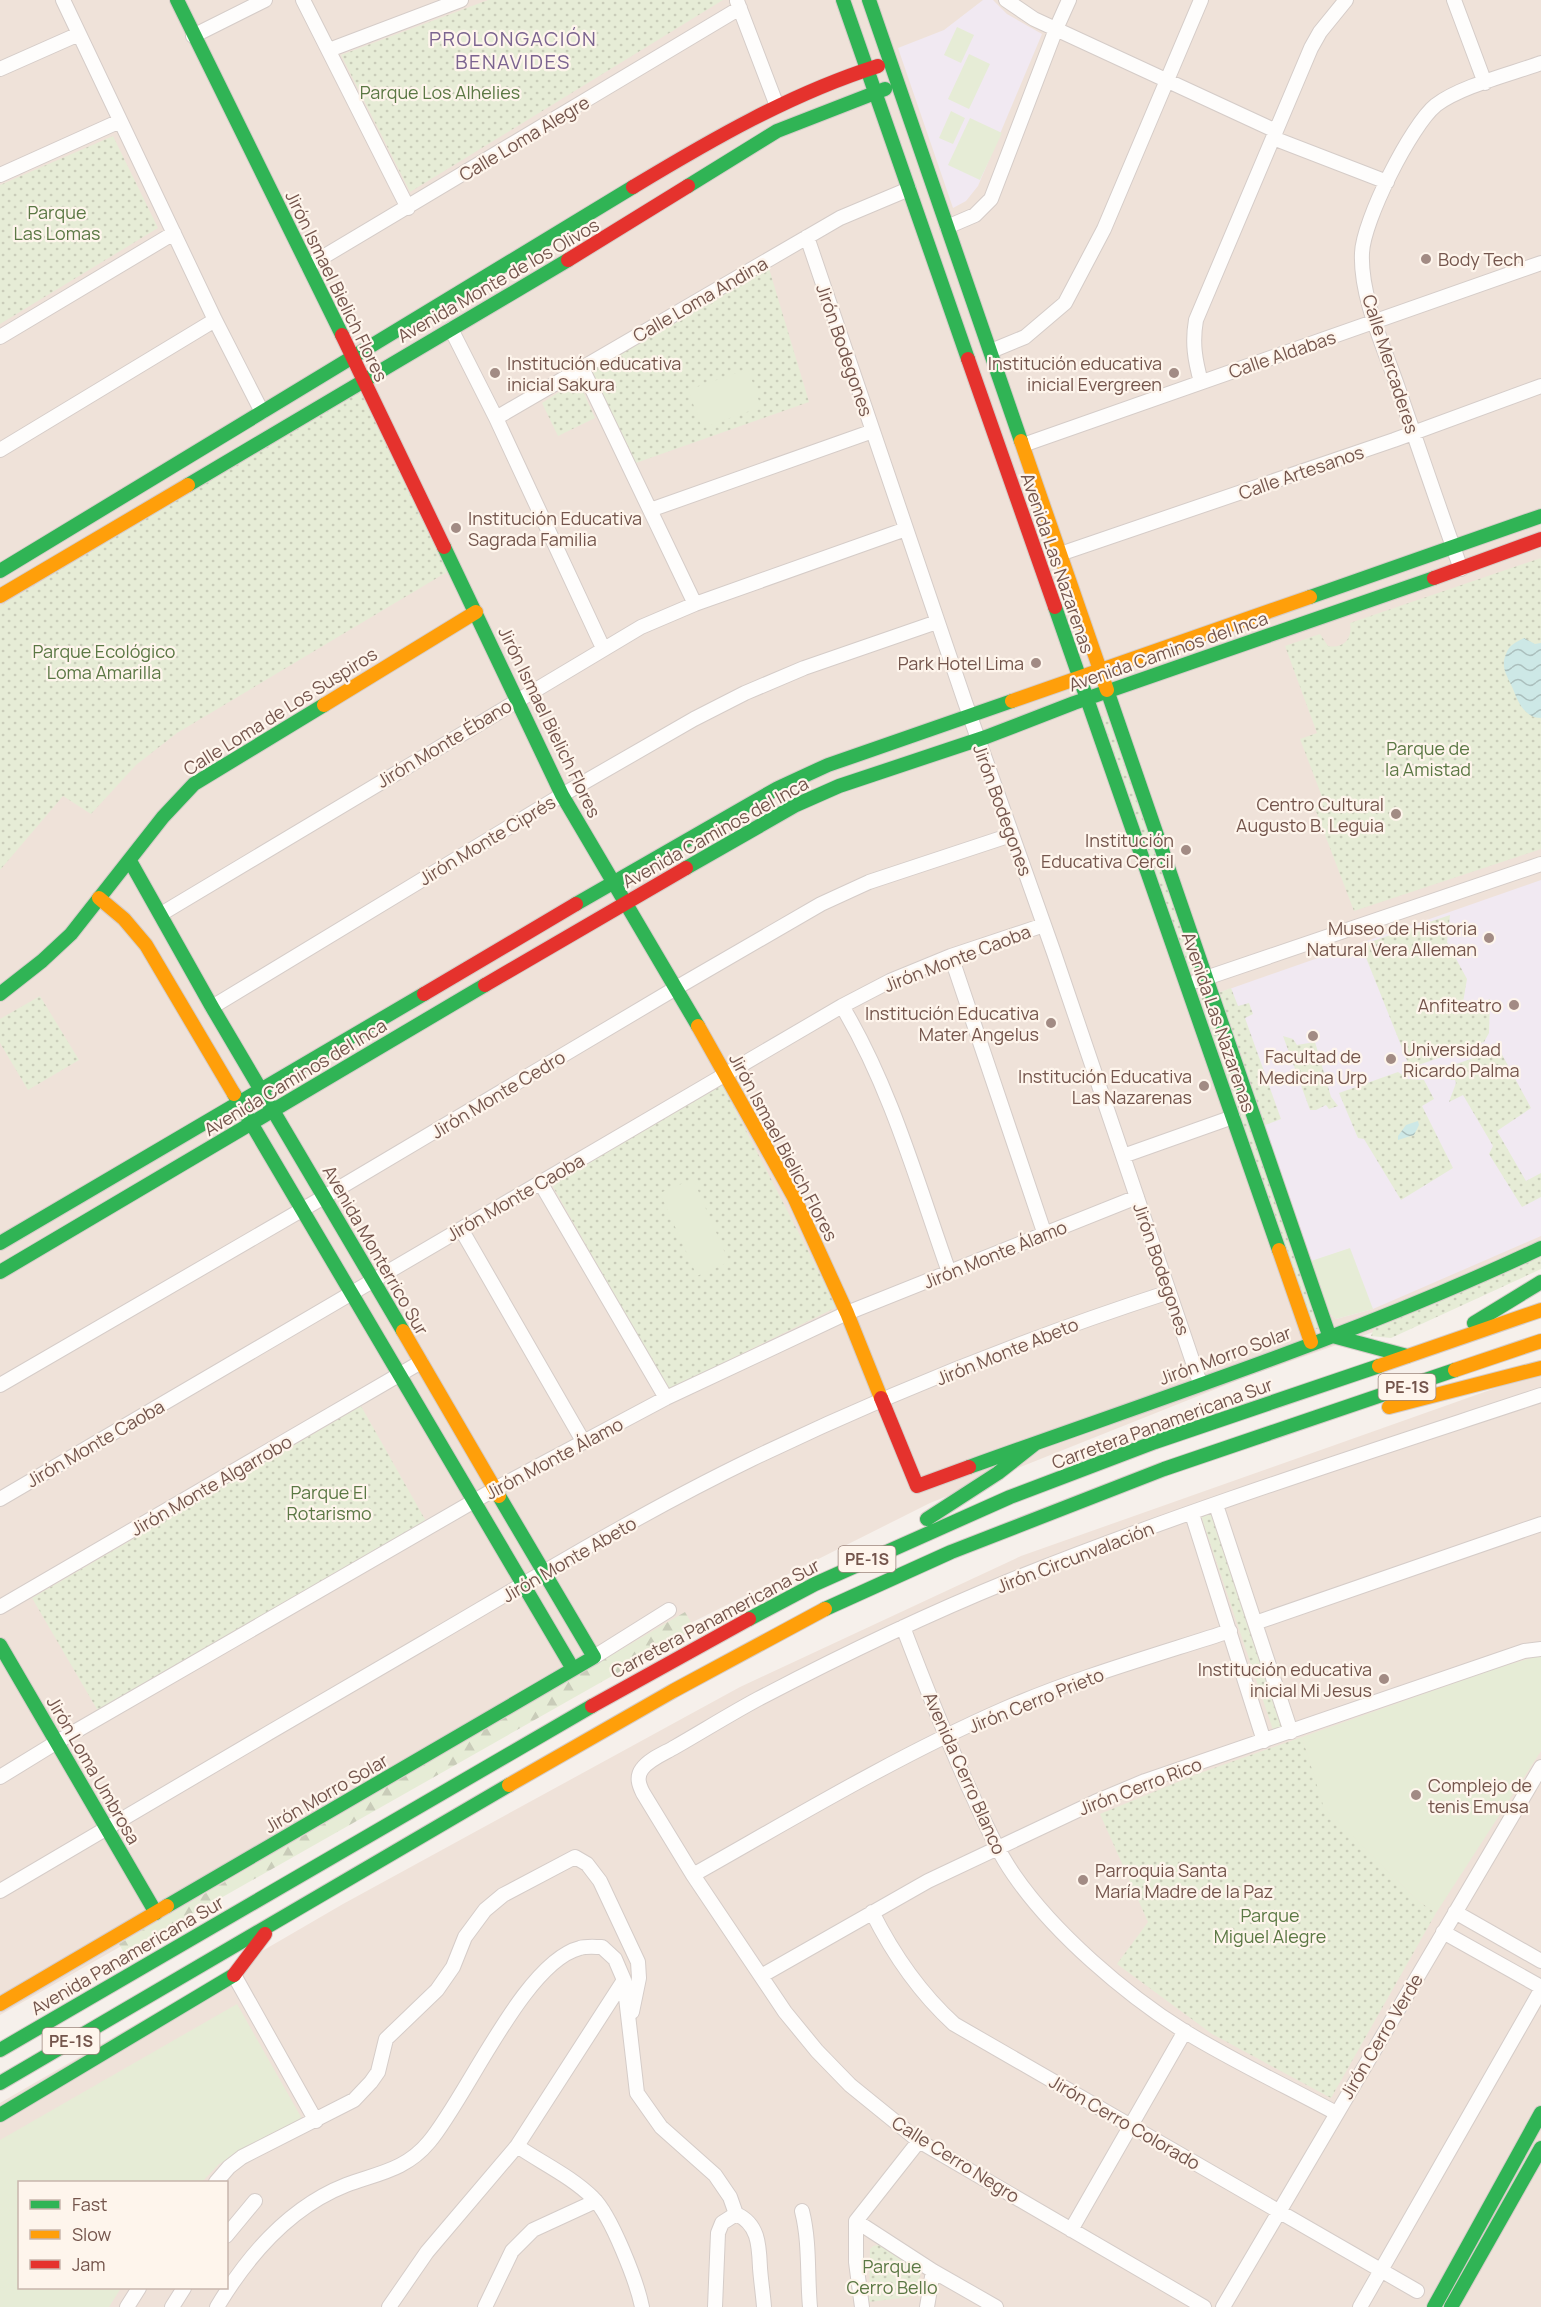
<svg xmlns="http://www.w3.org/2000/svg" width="1541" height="2307" font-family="Manrope,sans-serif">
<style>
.residential{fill:#efe2d9;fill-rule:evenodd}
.education{fill:#f1e9f2}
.green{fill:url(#green-dots)}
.forest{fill:url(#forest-firs)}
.pitch{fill:#e6ecd6}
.water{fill:url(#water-waves)}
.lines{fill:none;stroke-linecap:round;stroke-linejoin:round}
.street-casing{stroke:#d5ccc8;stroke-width:16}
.fast-casing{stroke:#d5ccc8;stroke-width:16}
.slow-casing{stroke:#d5ccc8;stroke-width:16}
.jam-casing{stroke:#d5ccc8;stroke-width:16}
.street{stroke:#fefdfc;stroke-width:14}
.fast{stroke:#30b455;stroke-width:14}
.slow{stroke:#ff9f0a;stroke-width:14}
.jam{stroke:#e5322d;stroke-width:14}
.poi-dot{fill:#a28b84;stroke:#fef5ec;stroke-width:2}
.labels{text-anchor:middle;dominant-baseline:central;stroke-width:4.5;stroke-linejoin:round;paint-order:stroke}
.shield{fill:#fef5ec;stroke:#9d857c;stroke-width:1.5}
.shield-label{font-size:16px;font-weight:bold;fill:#74554c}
.park-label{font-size:18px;fill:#5b7844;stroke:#fef5ec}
.street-label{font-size:18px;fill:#74554c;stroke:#fef5ec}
.poi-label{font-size:18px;fill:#74554c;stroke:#fef5ec;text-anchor:end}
.neighbourhood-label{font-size:20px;letter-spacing:1.5px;fill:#7b6490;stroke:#fef5ec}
</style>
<defs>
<pattern id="green-dots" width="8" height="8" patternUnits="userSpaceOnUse" patternTransform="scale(1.5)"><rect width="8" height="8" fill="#e6ecd6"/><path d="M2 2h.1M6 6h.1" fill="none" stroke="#c9ccb9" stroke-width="1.8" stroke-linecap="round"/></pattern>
<pattern id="forest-firs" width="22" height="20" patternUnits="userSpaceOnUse" patternTransform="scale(1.5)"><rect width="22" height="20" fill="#e6ecd6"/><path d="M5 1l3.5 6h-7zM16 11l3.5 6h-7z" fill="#c9ccb9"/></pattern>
<pattern id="water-waves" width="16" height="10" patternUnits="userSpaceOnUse" patternTransform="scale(1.5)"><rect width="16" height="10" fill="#cde8e6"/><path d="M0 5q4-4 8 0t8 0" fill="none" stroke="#abbfbd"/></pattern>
</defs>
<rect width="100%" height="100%" fill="#f6f0eb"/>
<path class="residential" d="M0,0H1541V1260L1396,1324L1246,1377L930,1503L677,1630L0,2015Z
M1541,1372V2307H0V2103L343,1904L740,1687L1021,1556ZM20,2182H226V2288H20Z"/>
<path class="education" d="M983,0H993L1007,14L1042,34L978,186L966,201L953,208L898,48L944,30Z
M1541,880V1236L1373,1309L1336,1319L1330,1314L1218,993Z"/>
<path class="green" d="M488,0H723L410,192L341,55Z
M113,136L158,228L0,324V185Z
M768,265L809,402L633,464L588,369Z
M578,380L595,418L558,436L542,403Z
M363,388L452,569L177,733L136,765L91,814L63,796L0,870V606Z
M1541,558V849L1354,911L1314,806L1324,802L1300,739L1317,733L1285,646L1320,634L1328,646C1343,649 1353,639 1350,623Z
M1107,716L1196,971L1188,974L1099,717Z
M1450,915L1447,942L1467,979L1461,1014L1490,999L1489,1033L1484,1042L1410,1068L1361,945Z
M1231,988L1238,1006L1249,1003L1253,1014L1245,1018L1281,1119L1265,1125L1218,993Z
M40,996L79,1060L28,1090L0,1043V1019Z
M1207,996L1321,1327L1314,1330L1200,999Z
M1283,1036L1293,1039L1297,1045L1315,1042L1331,1097L1338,1106L1329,1109L1326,1105L1316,1110H1310Z
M1499,1049L1531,1108L1497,1131L1526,1181L1541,1173V1197L1522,1207L1489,1154L1493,1146L1463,1095L1449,1102L1456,1083L1455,1080H1451L1445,1068Z
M1398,1072L1408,1079L1424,1080L1434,1099L1422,1106L1453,1168L1401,1200L1364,1139L1358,1138L1339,1093Z
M722,1084L837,1307L668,1390L552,1185Z
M1541,1253V1269L1391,1338L1371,1336L1375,1326Z
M361,1406L427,1523L98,1711L32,1598Z
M1212,1512L1284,1727L1273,1730L1201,1516Z
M1302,1737L1325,1808L1416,1899L1436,1913L1331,2098L1212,2034L1117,1964L1148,1922L1100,1814L1200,1773Z
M878,2245L917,2265L921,2270L920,2277L909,2297L869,2302L870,2249L873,2246Z"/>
<path class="forest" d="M685,1612L695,1629L124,1953L119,1944Z"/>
<path class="pitch" d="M957,27L974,35L961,63L944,55Z
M969,54L990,64L969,109L948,99Z
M951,111L965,118L953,144L939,138Z
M970,118L1002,133L980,180L948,165Z
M748,369L761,407L702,428L688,390Z
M693,1179L729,1262L697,1276L660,1193Z
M1350,1248L1373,1309L1336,1319L1330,1314L1311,1261Z
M1541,1655V1751L1436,1913L1416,1899L1324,1808L1302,1737L1497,1668Z
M237,2004L301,2117L300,2124L219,2164L202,2182H20V2288H121L109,2307H0V2140Z"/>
<path class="water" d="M1524,638L1535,644L1541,643V718C1525,718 1518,702 1513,689C1508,677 1500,668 1506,654C1509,645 1516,642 1524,638Z
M1418,1121L1419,1125L1414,1135L1398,1140V1136L1406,1125Z"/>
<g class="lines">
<defs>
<path id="street" d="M63,0L215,320L262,412
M303,0L408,208
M1006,0L1034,19L1276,131
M1454,0L1485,83
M737,1L777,106
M193,36L265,0
M329,50L461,0
M0,69L79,34
M1273,138L1387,182
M0,175L120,121
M947,227L975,215L991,199L1056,29L1069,0
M807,237L965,702L1054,953L1200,1383
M308,266L740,8
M451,329L496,418L603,648
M0,337L174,233
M991,351L1025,337L1065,303L1104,229L1201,0
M582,368L695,604
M1201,382C1195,360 1192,343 1196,320L1311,48L1320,32L1346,0
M496,418L840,218L909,189
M1023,445L1541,263
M0,450L215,320
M650,510L873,431
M1060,554L1394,440L1541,386
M1461,569C1439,508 1418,446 1397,385C1383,345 1360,295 1362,253C1363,221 1411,125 1436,105C1461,86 1511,74 1541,63
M161,914L641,627L695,604L906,529
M951,956L1045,1235
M1197,981L1541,864
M842,1006C891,1088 917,1182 949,1272
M212,1007L562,795L694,719L745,693L804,668L937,622
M1123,1156L1233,1117
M540,1182L666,1398
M461,1229L583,1441
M0,1385L324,1197L676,988L821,904L869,882L1011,835
M0,1499L842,1006L890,981L951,956L1044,925
M1216,1505L1291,1732
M1192,1514L1264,1741
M0,1607L421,1362
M1255,1623L1541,1524
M903,1627C925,1685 948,1743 974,1799C986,1825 998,1852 1014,1875C1054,1933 1125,1994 1184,2031C1233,2061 1286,2086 1336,2113
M594,1657L669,1610
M0,1777L57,1742L495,1489L666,1398L847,1313L1137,1197
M693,1875C794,1818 895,1757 1002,1710C1075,1678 1153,1656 1230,1631
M0,1891C142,1807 285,1723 428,1640C534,1578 642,1512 752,1459C887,1394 1027,1338 1169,1292
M872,1912C893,1954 919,1992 954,2024L1417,2291
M1455,1912L1541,1961
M1443,1932L1541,1987
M234,1975L316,2121
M761,1976L928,1881L1095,1802L1145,1781L1524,1651L1541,1649
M517,2146C542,2163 572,2177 593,2198C611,2215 637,2282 642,2307
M216,2182L229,2167L242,2157L354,2100L371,2082L378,2072L386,2039L437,1990L453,1967L465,1937L485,1910L503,1895L575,1857L587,1864L600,1881L638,1962L639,1978L632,2012
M802,2211C810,2243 807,2275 810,2307
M736,2214C759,2224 759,2246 760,2268C761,2281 763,2294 764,2307
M856,2221L933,2271L996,2307
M1071,2230L1185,2031
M226,2236L255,2201
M127,2307L139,2288
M172,2307L184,2288
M217,2307C247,2257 290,2207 346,2185C378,2173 406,2170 429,2142C467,2097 524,1962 580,1948C586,1946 595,1947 602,1947L615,1959L624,1980L637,2093L661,2127L715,2175L730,2197L736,2214
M389,2307L427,2252L517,2146L624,1980
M485,2307L512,2251L533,2230L596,2201
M715,2307L718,2233L722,2223L736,2214
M862,2307L856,2262V2221L919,2141
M927,2307L933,2271
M1204,2307L919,2141L850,2085L817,2051L785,2012L693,1875L643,1793C639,1785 636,1777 642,1769C649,1759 665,1753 675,1747C703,1731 730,1714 758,1699C840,1656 923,1616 1009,1581C1183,1511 1363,1454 1541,1395
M1223,2307L1541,1767
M1360,2307L1541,1990"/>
<path id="fast" d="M177,0L342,335
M843,0L968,359
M869,0L1021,441
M688,186L777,131L885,89
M188,485L568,260
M444,547L562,795L698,1026
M0,571L633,187
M1310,597L1541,516
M1055,607L1279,1250
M1107,690L1329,1335
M130,861L212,1007L403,1331
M686,868L796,805L839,786L986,737L1074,703L1434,578
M576,904L778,788L828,765L1012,701
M0,994L42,961L71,934L163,817L194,784L324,705
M234,1094L573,1669
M0,1243L424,994
M0,1272L485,985
M1474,1323L1541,1282
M1329,1335L1407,1356
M969,1467C1160,1398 1357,1335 1541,1248
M927,1519L998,1473L1036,1443
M825,1609L951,1552L1164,1469L1455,1370
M749,1619L815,1584L1010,1497L1155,1442L1379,1366
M0,1645L156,1913
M167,1906L594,1657L499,1496
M0,2050L592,1706
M0,2083L509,1785
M0,2115L234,1975
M1434,2307L1541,2113
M1451,2307L1541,2148"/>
<path id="slow" d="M1021,441L1107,690
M0,596L188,485
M1012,701L1310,597
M324,705L476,612
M99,898L124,919L146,945L234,1094
M698,1026L794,1197L847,1313L881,1398
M1279,1250L1311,1342
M403,1331L499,1496
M1379,1366L1541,1310
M1455,1370L1541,1341
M1389,1407L1541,1368
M509,1785L673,1691L825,1609
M0,2004L167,1906"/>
<path id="jam" d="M633,187C711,140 790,94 878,66
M568,260L688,186
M342,335L444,547
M968,359L1055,607
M1434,578L1541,539
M485,985L686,868
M424,994L576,904
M881,1398L917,1486L969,1467
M592,1706L749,1619
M234,1975L265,1934"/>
</defs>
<use href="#street" class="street-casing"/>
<use href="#fast" class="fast-casing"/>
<use href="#slow" class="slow-casing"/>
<use href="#jam" class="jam-casing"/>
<use href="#street" class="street"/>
<use href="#fast" class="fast"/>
<use href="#slow" class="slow"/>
<use href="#jam" class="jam"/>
</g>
<g class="poi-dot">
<circle cx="1426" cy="259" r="6"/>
<circle cx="495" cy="373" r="6"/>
<circle cx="1174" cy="373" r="6"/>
<circle cx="456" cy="528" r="6"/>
<circle cx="1036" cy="663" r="6"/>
<circle cx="1396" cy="814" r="6"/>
<circle cx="1186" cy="850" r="6"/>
<circle cx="1489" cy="938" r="6"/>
<circle cx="1514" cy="1005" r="6"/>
<circle cx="1051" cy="1023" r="6"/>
<circle cx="1313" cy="1036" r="6"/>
<circle cx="1391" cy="1059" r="6"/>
<circle cx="1204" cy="1086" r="6"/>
<circle cx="1384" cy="1679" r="6"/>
<circle cx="1416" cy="1795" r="6"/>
<circle cx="1083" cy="1880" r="6"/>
</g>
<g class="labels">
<g class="shield">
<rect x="1378.5" y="1374" width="57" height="26" rx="4.5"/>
<rect x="838.5" y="1546" width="57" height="26" rx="4.5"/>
<rect x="42.5" y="2028" width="57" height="26" rx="4.5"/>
</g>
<g class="shield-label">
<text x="1407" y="1387">PE-1S</text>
<text x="867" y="1559">PE-1S</text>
<text x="71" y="2041">PE-1S</text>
</g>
<g class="park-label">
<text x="440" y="92">Parque Los Alhelies</text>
<text x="57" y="212">Parque<tspan x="57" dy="21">Las Lomas</tspan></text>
<text x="104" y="651">Parque Ecológico<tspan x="104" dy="21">Loma Amarilla</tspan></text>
<text x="1428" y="748">Parque de<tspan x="1428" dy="21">la Amistad</tspan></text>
<text x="329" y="1492">Parque El<tspan x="329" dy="21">Rotarismo</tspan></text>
<text x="1270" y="1915">Parque<tspan x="1270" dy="21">Miguel Alegre</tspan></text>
<text x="892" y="2266">Parque<tspan x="892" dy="21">Cerro Bello</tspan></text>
</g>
<g class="street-label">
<text transform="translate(524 138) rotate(-31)">Calle Loma Alegre</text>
<text transform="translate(498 280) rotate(-30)">Avenida Monte de los Olivos</text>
<text transform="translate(337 286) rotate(64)">Jirón Ismael Bielich Flores</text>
<text transform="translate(700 299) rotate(-30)">Calle Loma Andina</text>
<text transform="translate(845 350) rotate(71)">Jirón Bodegones</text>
<text transform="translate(1282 354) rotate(-19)">Calle Aldabas</text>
<text transform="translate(1391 364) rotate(72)">Calle Mercaderes</text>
<text transform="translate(1301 472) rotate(-19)">Calle Artesanos</text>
<text transform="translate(1058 563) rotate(71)">Avenida Las Nazarenas</text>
<text transform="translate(1168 651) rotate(-19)">Avenida Caminos del Inca</text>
<text transform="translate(280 711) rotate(-32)">Calle Loma de Los Suspiros</text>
<text transform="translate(550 722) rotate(64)">Jirón Ismael Bielich Flores</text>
<text transform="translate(444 743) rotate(-31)">Jirón Monte Ébano</text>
<text transform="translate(1003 810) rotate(70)">Jirón Bodegones</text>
<text transform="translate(715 832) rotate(-29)">Avenida Caminos del Inca</text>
<text transform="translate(487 840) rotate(-31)">Jirón Monte Ciprés</text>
<text transform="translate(957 958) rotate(-21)">Jirón Monte Caoba</text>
<text transform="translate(1219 1022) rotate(71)">Avenida Las Nazarenas</text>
<text transform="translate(295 1077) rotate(-31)">Avenida Caminos del Inca</text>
<text transform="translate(498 1094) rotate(-31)">Jirón Monte Cedro</text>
<text transform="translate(784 1147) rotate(62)">Jirón Ismael Bielich Flores</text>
<text transform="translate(515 1197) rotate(-30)">Jirón Monte Caoba</text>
<text transform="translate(376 1250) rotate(60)">Avenida Monterrico Sur</text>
<text transform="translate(995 1254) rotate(-22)">Jirón Monte Álamo</text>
<text transform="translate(1162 1269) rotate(71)">Jirón Bodegones</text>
<text transform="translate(1007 1351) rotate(-22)">Jirón Monte Abeto</text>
<text transform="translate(1225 1355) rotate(-20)">Jirón Morro Solar</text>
<text transform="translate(1162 1423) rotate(-20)">Carretera Panamericana Sur</text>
<text transform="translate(95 1443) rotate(-30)">Jirón Monte Caoba</text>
<text transform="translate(554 1458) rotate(-28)">Jirón Monte Álamo</text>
<text transform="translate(211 1485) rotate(-30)">Jirón Monte Algarrobo</text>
<text transform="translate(1075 1557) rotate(-21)">Jirón Circunvalación</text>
<text transform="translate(569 1559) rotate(-30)">Jirón Monte Abeto</text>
<text transform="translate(715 1618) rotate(-28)">Carretera Panamericana Sur</text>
<text transform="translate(1036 1700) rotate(-22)">Jirón Cerro Prieto</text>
<text transform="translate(94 1770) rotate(60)">Jirón Loma Umbrosa</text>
<text transform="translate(965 1773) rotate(66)">Avenida Cerro Blanco</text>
<text transform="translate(1140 1786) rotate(-21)">Jirón Cerro Rico</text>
<text transform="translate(326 1793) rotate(-30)">Jirón Morro Solar</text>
<text transform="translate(127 1955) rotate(-30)">Avenida Panamericana Sur</text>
<text transform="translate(1381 2036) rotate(-59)">Jirón Cerro Verde</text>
<text transform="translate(1125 2122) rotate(30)">Jirón Cerro Colorado</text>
<text transform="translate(956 2159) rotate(32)">Calle Cerro Negro</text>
</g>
<g class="poi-label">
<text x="1438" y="259" text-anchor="start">Body Tech</text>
<text x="507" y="363" text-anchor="start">Institución educativa<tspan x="507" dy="21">inicial Sakura</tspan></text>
<text x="1162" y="363">Institución educativa<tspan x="1162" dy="21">inicial Evergreen</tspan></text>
<text x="468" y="518" text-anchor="start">Institución Educativa<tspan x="468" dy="21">Sagrada Familia</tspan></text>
<text x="1024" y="663">Park Hotel Lima</text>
<text x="1384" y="804">Centro Cultural<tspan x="1384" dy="21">Augusto B. Leguia</tspan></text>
<text x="1174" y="840">Institución<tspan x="1174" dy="21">Educativa Cercil</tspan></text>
<text x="1477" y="928">Museo de Historia<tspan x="1477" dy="21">Natural Vera Alleman</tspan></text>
<text x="1502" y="1005">Anfiteatro</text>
<text x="1039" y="1013">Institución Educativa<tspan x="1039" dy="21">Mater Angelus</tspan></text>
<text x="1403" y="1049" text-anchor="start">Universidad<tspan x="1403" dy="21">Ricardo Palma</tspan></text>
<text x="1313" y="1056" text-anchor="middle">Facultad de<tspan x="1313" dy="21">Medicina Urp</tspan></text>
<text x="1192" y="1076">Institución Educativa<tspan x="1192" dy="21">Las Nazarenas</tspan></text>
<text x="1372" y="1669">Institución educativa<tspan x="1372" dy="21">inicial Mi Jesus</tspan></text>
<text x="1428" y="1785" text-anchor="start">Complejo de<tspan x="1428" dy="21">tenis Emusa</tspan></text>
<text x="1095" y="1870" text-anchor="start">Parroquia Santa<tspan x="1095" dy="21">María Madre de la Paz</tspan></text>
</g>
<g class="neighbourhood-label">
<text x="513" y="38">PROLONGACIÓN<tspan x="513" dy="23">BENAVIDES</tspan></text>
</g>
</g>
<rect x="18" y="2181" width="210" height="108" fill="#fef5ec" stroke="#c7b5ac" stroke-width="1.5"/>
<rect x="30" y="2200" width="30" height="9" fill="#30b455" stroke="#c7b5ac" stroke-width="1.5"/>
<text x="72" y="2211" font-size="18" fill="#74554c">Fast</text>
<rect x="30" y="2230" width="30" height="9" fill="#ff9f0a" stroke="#c7b5ac" stroke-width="1.5"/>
<text x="72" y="2241" font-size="18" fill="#74554c">Slow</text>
<rect x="30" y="2260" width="30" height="9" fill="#e5322d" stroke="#c7b5ac" stroke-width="1.5"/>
<text x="72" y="2271" font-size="18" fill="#74554c">Jam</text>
</svg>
